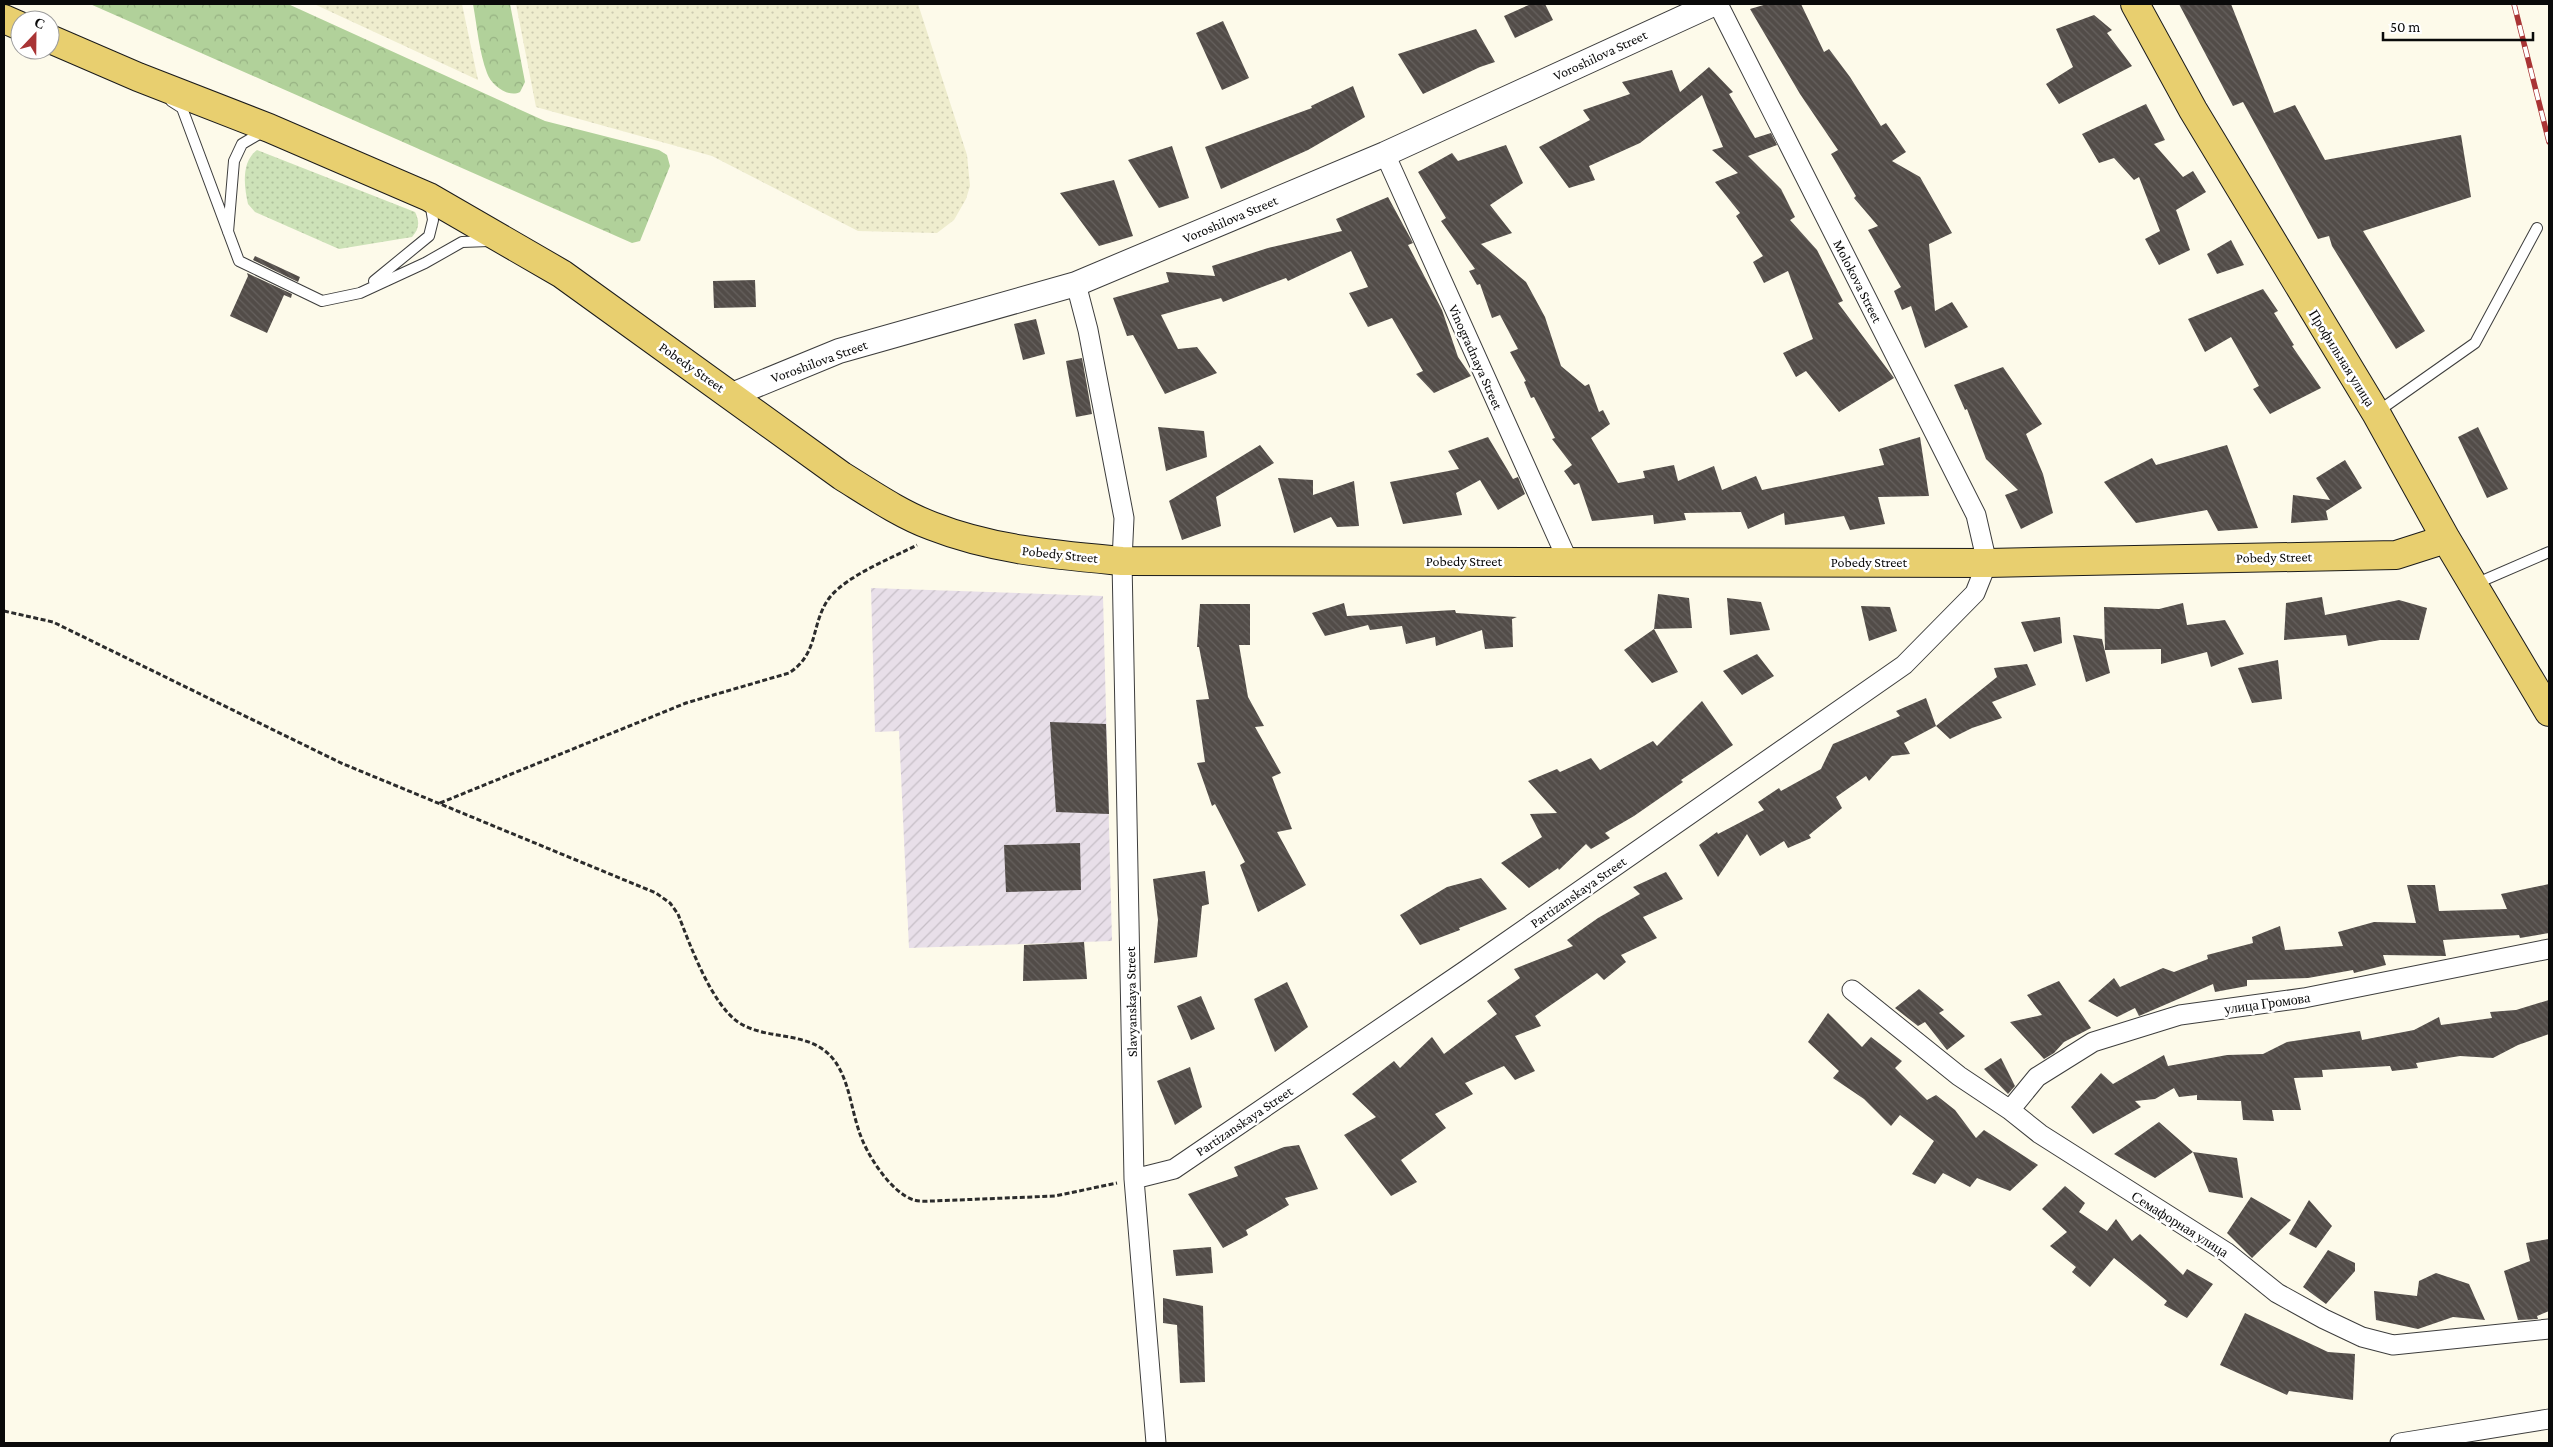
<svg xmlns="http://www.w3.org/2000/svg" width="2553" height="1447" font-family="'Crimson Pro',serif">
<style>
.industrial{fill:url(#industrial-furrows)}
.farmland{fill:url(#farmland-dots)}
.grass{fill:url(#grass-dots)}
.forest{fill:url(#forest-crowns)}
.building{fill:url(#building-back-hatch)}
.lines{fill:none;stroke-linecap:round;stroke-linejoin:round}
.service-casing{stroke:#3d3d3d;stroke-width:12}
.minor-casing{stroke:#3d3d3d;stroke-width:21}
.tertiary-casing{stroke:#3d3d3d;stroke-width:26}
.primary-casing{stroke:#1b1b1b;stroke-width:30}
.path{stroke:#2c2c2c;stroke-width:3;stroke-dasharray:5 2.5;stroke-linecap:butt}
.service{stroke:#fff;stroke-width:10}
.minor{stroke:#fff;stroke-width:19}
.tertiary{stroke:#fff;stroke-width:24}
.primary{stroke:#e8cf6f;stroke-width:28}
.rail-casing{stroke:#a93435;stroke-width:5.5}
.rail{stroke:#fff;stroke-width:4;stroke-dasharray:11;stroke-linecap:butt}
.labels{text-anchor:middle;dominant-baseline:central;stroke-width:5;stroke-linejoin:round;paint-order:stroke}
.street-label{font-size:14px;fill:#0a0a0a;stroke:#fff}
</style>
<defs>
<pattern id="industrial-furrows" width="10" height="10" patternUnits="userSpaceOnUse" patternTransform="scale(1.25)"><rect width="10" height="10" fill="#e8dfe9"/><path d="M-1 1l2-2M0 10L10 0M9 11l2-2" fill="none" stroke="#c6bec6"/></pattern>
<pattern id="farmland-dots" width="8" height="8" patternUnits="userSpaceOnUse" patternTransform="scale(1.25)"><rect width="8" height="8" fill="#efedce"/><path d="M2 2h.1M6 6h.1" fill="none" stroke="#cccab0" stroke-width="1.8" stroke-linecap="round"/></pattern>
<pattern id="grass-dots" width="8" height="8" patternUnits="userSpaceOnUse" patternTransform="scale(1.25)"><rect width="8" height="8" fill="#cde2b8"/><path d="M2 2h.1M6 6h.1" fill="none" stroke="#afc19d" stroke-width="1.8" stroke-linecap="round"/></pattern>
<pattern id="forest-crowns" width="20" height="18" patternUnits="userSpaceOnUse" patternTransform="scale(1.25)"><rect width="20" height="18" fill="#b1d19a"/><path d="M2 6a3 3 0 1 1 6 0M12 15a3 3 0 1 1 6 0" fill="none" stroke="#97b283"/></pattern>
<pattern id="building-back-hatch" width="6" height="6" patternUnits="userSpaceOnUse" patternTransform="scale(1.25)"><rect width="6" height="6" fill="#524c48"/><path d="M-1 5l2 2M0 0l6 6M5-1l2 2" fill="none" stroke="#66615e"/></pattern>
</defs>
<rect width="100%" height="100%" fill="#fdfaea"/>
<path class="industrial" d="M871,588L1103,596L1112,941L909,948L899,731L875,732Z"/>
<path class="farmland" d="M314,4H462L478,80Z
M516,4H918L967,155L970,186L966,199L954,220L937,233L858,231L712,156L536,107Z"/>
<path class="grass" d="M257,150L415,212C420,222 419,229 412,237L339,249L255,212L248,204C244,186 241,162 257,150Z"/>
<path class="forest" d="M90,4H288L545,121L659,150L667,155L670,166L640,241L632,243Z
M473,4H510L525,82L520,92C508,98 491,85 487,73C479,52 477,26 473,4Z"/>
<path class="building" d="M1531,4H1545L1553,20L1515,38L1504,16Z
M1767,4H1801L1824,52L1829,49L1850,77L1881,126L1886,123L1906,152L1892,161L1920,177L1952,233L1929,244L1935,311L1952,302L1968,327L1925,348L1911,306L1902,310L1894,291L1901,287L1868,230L1878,226L1854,198L1856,196L1831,154L1838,150L1800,94L1750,9Z
M2179,4H2231L2274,113L2295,105L2325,160L2461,135L2471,197L2363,231L2425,331L2396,349L2332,246L2329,236L2318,239L2243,102L2233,106Z
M2094,15L2112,30L2107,33L2132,66L2059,104L2046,84L2073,67L2056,29Z
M1223,21L1249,78L1222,90L1196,33Z
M1476,29L1495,62L1480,67L1423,94L1398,54Z
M1709,67L1733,92L1729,94L1755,138L1771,133L1777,145L1748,156L1781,189L1795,217L1790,220L1817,250L1843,301L1838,303L1894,378L1839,412L1806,371L1796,377L1783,353L1813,339L1788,271L1764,283L1753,262L1763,256L1736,216L1740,213L1715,182L1738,173L1712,150L1723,147L1702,95L1640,143L1589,166L1595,180L1569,188L1539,147L1590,120L1583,110L1630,94L1622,82L1672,70L1680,92Z
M1353,86L1365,117L1308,150L1221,189L1205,147L1312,108L1311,106Z
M2146,104L2165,140L2154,144L2183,177L2193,171L2206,192L2176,210L2190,250L2159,265L2145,239L2160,231L2139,177L2134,180L2114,158L2099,163L2082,134Z
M1506,145L1523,183L1490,205L1512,233L1481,244L1526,282L1545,317L1561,366L1585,386L1589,384L1599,412L1603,410L1610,424L1591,438L1618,483L1645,478L1643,471L1674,465L1678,481L1714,466L1722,490L1756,476L1762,490L1884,465L1879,449L1920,437L1929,496L1878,497L1885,524L1850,530L1844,516L1785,525L1784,513L1748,529L1741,512L1684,513L1686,520L1654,524L1653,515L1592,521L1579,483L1574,485L1564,471L1572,465L1552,439L1555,438L1534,397L1531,398L1524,382L1526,381L1510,352L1518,349L1500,315L1492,318L1480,284L1477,285L1469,271L1475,269L1441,221L1446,218L1418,172L1452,153L1458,161Z
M1172,146L1189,198L1159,208L1128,160Z
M1114,180L1133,236L1099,246L1060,193Z
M1388,197L1413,243L1408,245L1442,310L1458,357L1471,376L1434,393L1416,374L1423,371L1392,318L1368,327L1349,293L1368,287L1351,251L1288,281L1286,278L1223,302L1221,298L1161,315L1178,349L1197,347L1217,373L1165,394L1133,335L1127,336L1113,298L1169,282L1166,272L1215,276L1212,266L1268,248L1342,231L1336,219Z
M2231,240L2244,265L2217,274L2207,254Z
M255,256L300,277L298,282L253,260Z
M247,273L292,294L291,298L284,295L267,333L230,316L248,276Z
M755,280L756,307L714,308L713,281Z
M2263,289L2278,311L2274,313L2294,345L2292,346L2321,388L2270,414L2253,389L2259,386L2231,337L2205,352L2188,319Z
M1036,319L1045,354L1023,360L1014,324Z
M1082,358L1092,414L1076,417L1066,361Z
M2003,367L2042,424L2026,434L2043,474L2053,513L2021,529L2005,495L2018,490L1986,459L1967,409L1965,410L1954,385Z
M1158,427L1204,431L1207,457L1166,471Z
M2478,427L2508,489L2487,498L2458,437Z
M1488,437L1513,479L1518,477L1525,494L1498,510L1480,480L1456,493L1462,515L1403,524L1390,482L1459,469L1448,451Z
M1260,445L1274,463L1216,497L1221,526L1182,540L1169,501Z
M2227,445L2258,528L2218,531L2207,510L2136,523L2104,482L2152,458L2156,465Z
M2345,460L2362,488L2326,511L2328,520L2291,523L2293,495L2330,500L2316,478Z
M1278,478L1313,480V495L1354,481L1359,526L1337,527L1331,517L1294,533Z
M1658,594L1689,598L1692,628L1654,629Z
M2322,597L2325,615L2399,600L2427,608L2419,640H2380L2348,646L2346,635L2284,640L2286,603Z
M1727,598L1761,602L1770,630L1730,635Z
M1344,603L1347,616L1455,610L1456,613L1517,617L1512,619L1513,647L1485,649L1482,630L1436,646L1435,637L1406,644L1402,626L1370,630L1368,625L1325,636L1312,613Z
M2183,603L2187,625L2225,620L2244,654L2211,667L2207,652L2161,664V649L2105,650L2104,607L2159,609Z
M1200,604H1250V645H1239L1248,697L1264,726L1255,727L1281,773L1272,777L1292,829L1277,832L1306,885L1258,912L1240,865L1245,862L1215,804L1212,806L1197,763L1205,762L1196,700L1209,699L1199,647H1197Z
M1861,606L1890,607L1897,631L1869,641Z
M2060,617L2062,643L2034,652L2021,622Z
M1654,629L1678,672L1652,683L1624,650Z
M2073,635L2102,639L2110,673L2086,682Z
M1757,654L1774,676L1742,695L1723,671Z
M2278,660L2282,699L2252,703L2238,668Z
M2027,664L2036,685L1992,702L2002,718L1972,728L1950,739L1936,726L1997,677L1994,668Z
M1926,698L1936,726L1904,743L1910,754L1892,756L1869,781L1866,776L1836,797L1842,808L1809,835L1811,838L1788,848L1784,841L1760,856L1747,834L1718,877L1699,845L1717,832L1718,834L1764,810L1758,802L1779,788L1781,791L1821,769L1833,744L1900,716L1896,711Z
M1702,701L1733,745L1681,780L1683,782L1634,816L1605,833L1610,838L1591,849L1586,844L1559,870L1558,868L1529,888L1501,863L1542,837L1530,814L1557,813L1528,781L1557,769L1560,772L1591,758L1600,770L1653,741L1657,746Z
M1050,722L1106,724L1109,814L1056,812Z
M1080,843L1081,890L1006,892L1004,845Z
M1205,871L1209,904L1202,906L1197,957L1154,963L1158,920L1153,879Z
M1666,872L1683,899L1643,917L1657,938L1621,955L1626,962L1604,980L1597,973L1535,1016L1541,1026L1515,1036L1535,1071L1515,1080L1504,1066L1465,1083L1473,1094L1435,1114L1446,1128L1401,1160L1417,1182L1391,1196L1344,1135L1376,1117L1352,1094L1394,1061L1400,1068L1432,1037L1444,1054L1497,1014L1487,1001L1520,978L1514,969L1573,946L1567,940L1598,918L1640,894L1633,887Z
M1481,878L1507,909L1459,928L1460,930L1420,945L1400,915L1447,887Z
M2549,884V933L2520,938L2519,935L2443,940L2446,956L2383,955L2386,965L2354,973L2353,970L2308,978L2247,980V986L2215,992L2213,984L2139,1016L2135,1008L2117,1017L2088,1001L2114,978L2120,987L2163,968L2174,972L2208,959L2207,955L2253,943L2252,937L2280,926L2285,950L2343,946L2338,932L2374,922L2416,923L2407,885H2435L2439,911L2507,909L2501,894Z
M1084,942L1087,979L1023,981L1024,945Z
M2059,981L2091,1028L2064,1042L2054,1053L2044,1059L2010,1022L2042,1015L2027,995Z
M1287,982L1308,1027L1275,1052L1254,999Z
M1919,989L1944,1010L1939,1013L1965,1036L1947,1050L1925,1022L1918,1026L1895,1008Z
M1201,996L1215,1029L1191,1040L1177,1006Z
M2549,1000V1034L2518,1045L2493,1058L2460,1056L2416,1063L2418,1068L2392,1071L2390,1066L2322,1070L2323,1077L2294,1078L2301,1110H2272L2274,1121L2243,1120L2241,1101L2197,1100V1095L2179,1097L2174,1088L2155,1099L2135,1101L2141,1107L2093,1134L2071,1107L2101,1073L2113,1084L2164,1055L2168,1066L2227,1055L2263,1054L2287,1042L2360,1031L2362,1040L2414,1030L2439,1017L2441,1025L2492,1018L2490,1012L2516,1010Z
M1828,1013L1862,1047L1871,1037L1902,1061L1895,1068L1927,1100L1936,1095L1955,1110L1976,1138L1984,1130L2038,1165L2010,1191L1977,1178L1970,1187L1943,1173L1935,1184L1912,1174L1934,1141L1900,1115L1891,1126L1864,1099L1833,1078L1839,1071L1808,1042Z
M2001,1058L2015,1086L2008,1094L1984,1069Z
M1190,1067L1202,1107L1175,1125L1157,1081Z
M2159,1122L2193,1152L2155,1178L2114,1154Z
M1299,1145L1318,1189L1285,1198L1289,1205L1246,1230L1248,1235L1223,1248L1188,1194L1238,1176L1234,1167L1284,1147Z
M2193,1152L2237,1158L2243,1198L2209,1192Z
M2065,1186L2085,1203L2079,1212L2107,1231L2116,1219L2132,1241L2140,1234L2183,1275L2187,1269L2213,1284L2187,1318L2164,1305L2167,1301L2114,1258L2090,1287L2072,1272L2076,1267L2050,1246L2067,1232L2042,1209Z
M2251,1197L2291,1220L2252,1258L2227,1233Z
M2309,1200L2332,1226L2316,1248L2289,1234Z
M2549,1239V1311L2537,1316L2538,1319L2518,1320L2504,1271L2530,1261L2526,1243Z
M1211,1247L1213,1273L1176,1276L1173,1250Z
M2328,1250L2355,1263V1271L2326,1304L2303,1287Z
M2436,1273L2469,1284L2485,1320L2453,1317L2418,1329L2376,1320L2374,1291L2417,1296L2419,1281Z
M1163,1298L1203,1306L1205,1382L1180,1383L1177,1325L1163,1323Z
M2245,1313L2328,1352L2355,1354L2353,1400L2289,1391L2287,1395L2220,1365Z"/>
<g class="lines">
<defs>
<path id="service" d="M171,101L182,108L239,261L322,301L360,293L425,263L462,242L489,241
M228,232L234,161L242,144L264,131
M374,281L429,236L433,220L430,202
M2377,412L2475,343L2537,228
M2475,584L2549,552"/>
<path id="minor" d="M1385,154L1568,561
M1076,284L1088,330L1124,518L1122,561L1134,1179L1156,1443
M1852,990L1959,1076L2010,1110L2040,1134L2226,1252L2277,1293L2324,1319L2362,1337L2393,1345L2549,1329
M2010,1110L2037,1077L2093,1042L2180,1015L2304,998L2549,949
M1134,1179L1174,1169L1466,970L1904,665L1975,593L1987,563L1976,515L1718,4
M2400,1443L2549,1419"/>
<path id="tertiary" d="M732,395L839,351L1076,284L1385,154L1713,4"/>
<path id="primary" d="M2135,4L2193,110L2376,413L2446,539L2549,712
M4,19L20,26
M50,39L138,77L269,128L429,197L562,274L842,476C871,494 900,514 932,526C993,550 1057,555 1122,561L1987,563L2396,555L2446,539"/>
</defs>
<use href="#service" class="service-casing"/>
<use href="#minor" class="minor-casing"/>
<use href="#tertiary" class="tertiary-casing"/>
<use href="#primary" class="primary-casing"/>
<path class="path" d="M4,611L53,622L341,763L656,893L670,903L678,914C690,945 711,1003 738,1022C768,1042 810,1029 834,1060C849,1080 851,1108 859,1131C866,1154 891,1193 914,1200C920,1202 927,1201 933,1201L1055,1196L1117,1183
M440,803L686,703L789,673C820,653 810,623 830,597C848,575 892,558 917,545"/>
<use href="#service" class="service"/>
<use href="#minor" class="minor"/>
<use href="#tertiary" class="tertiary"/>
<use href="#primary" class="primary"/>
<defs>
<path id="rail" d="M2514,4L2549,142"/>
</defs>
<use href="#rail" class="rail-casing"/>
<use href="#rail" class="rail"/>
</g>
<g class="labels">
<g class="street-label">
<text transform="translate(1600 55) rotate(-25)">Voroshilova Street</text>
<text transform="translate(1230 219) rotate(-23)">Voroshilova Street</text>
<text transform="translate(1858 281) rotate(63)">Molokova Street</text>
<text transform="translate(1476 357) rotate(66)">Vinogradnaya Street</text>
<text transform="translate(2342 358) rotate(58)">Профильная улица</text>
<text transform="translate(819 361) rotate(-20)">Voroshilova Street</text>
<text transform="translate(692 367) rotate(35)">Pobedy Street</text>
<text transform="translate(1060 554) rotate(6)">Pobedy Street</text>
<text transform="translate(2274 557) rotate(-1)">Pobedy Street</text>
<text x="1464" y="561">Pobedy Street</text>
<text x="1869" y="562">Pobedy Street</text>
<text transform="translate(1578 892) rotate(-35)">Partizanskaya Street</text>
<text transform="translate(1131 1002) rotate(-91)">Slavyanskaya Street</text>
<text transform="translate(2267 1003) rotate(-8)">улица Громова</text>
<text transform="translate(1244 1121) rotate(-34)">Partizanskaya Street</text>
<text transform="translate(2180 1224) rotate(32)">Семафорная улица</text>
</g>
</g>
<rect width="2553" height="1447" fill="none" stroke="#0a0a0a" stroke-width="10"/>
<g transform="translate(35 35) rotate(22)"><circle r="24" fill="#ffffff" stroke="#9d9d9d"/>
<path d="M0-4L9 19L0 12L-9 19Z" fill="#a93435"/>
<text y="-8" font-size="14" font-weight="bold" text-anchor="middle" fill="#0a0a0a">С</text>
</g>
<path d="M2383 32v8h150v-8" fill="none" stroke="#0a0a0a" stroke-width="2.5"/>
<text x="2390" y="32" font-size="15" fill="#0a0a0a" stroke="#ffffff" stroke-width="4" paint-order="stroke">50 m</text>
</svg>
